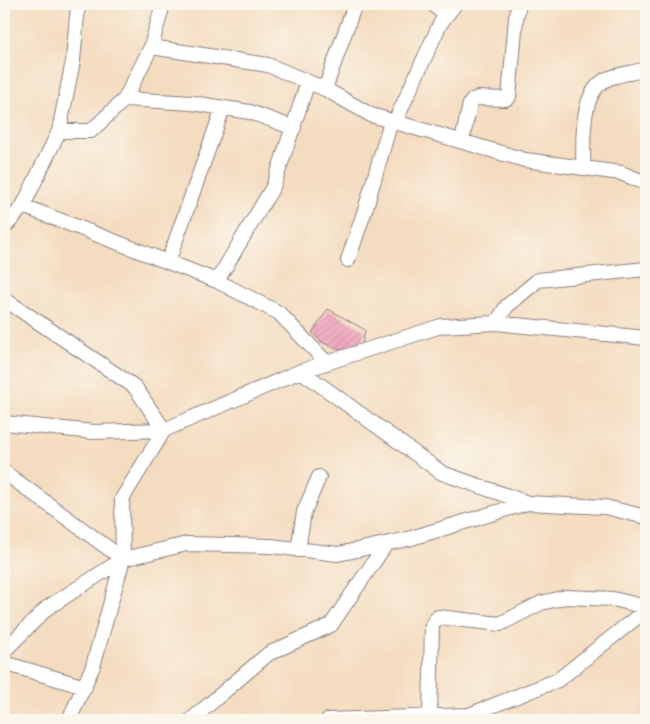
<svg xmlns="http://www.w3.org/2000/svg" width="650" height="724" font-family="'IM FELL Great Primer',serif">
<style>
.building{fill:url(#building-hatch)}
.lines{fill:none;stroke-linecap:round;stroke-linejoin:round}
.street-casing{stroke:#8b7f7e;stroke-width:16}
.street{stroke:#fff;stroke-width:14}
</style>
<defs>
<pattern id="building-hatch" width="6" height="6" patternUnits="userSpaceOnUse" patternTransform="scale(1.25)"><rect width="6" height="6" fill="#ef9bb8"/><path d="M-1 1l2-2M0 6l6-6M5 7l2-2" fill="none" stroke="#c17e97"/></pattern>
</defs>
<rect width="100%" height="100%" fill="#fbf7ec"/>
<filter id="ink" filterUnits="userSpaceOnUse"><feTurbulence type="fractalNoise" baseFrequency=".02" numOctaves="2"/><feDisplacementMap in="SourceGraphic" scale="10" xChannelSelector="R" yChannelSelector="G"/><feConvolveMatrix kernelMatrix="1 2 1 2 8 2 1 2 1" color-interpolation-filters="sRGB"/></filter>
<filter id="wash" filterUnits="userSpaceOnUse"><feTurbulence type="fractalNoise" baseFrequency=".0096" numOctaves="4" result="noise"/><feDisplacementMap in="SourceGraphic" scale="20" xChannelSelector="R" yChannelSelector="G"/><feGaussianBlur stdDeviation="1.12" result="paint"/><feColorMatrix in="noise" values="0 0 0 0 0 0 0 0 0 0 0 0 0 0 0 0 0 1.4 0 .05"/><feComposite in="paint" operator="in"/></filter>
<g filter="url(#wash)">
<rect width="100%" height="100%" fill="#f4dcc0"/>
<g id="blocks">
<path class="building" d="M328,309L365,330L361,348L347,353L322,342L312,333Z"/>
</g>
</g>
<g filter="url(#ink)">
<use href="#blocks" fill-opacity="0" stroke="#8b7f7e" stroke-width="1"/>
<g class="lines">
<defs>
<path id="street" d="M433,4L446,16
M151,47L268,65L325,89L371,115L525,160L621,173L646,183
M325,89L355,4
M125,99L192,103L250,112L294,128
M395,122L440,24L455,4
M59,131H91L125,99L151,47L163,4
M462,141L470,104L473,100L478,98L505,99L509,97L516,18L519,4
M583,168C584,142 579,95 605,80C615,74 634,73 646,69
M23,206L217,281L279,313L327,363
M4,228L23,206L59,131L73,61L78,4
M348,260L366,207L391,121
M168,262L223,108
M217,281L273,187L308,82
M4,299L135,387L164,430
M496,323L507,306L538,280L646,269
M301,371L442,473L528,503
M4,423L94,432L164,430
M4,472L123,559
M298,550L304,512L319,477
M4,651L47,608L123,559L187,544L271,546L338,554L408,539L527,503L605,507L646,517
M4,663L85,687
M430,716L432,625L438,617L500,624L541,603L566,597L613,599L646,607
M69,720L93,666L123,559L122,499L164,430L301,371L441,326L496,323L646,338
M191,720L268,654L331,625L386,544
M328,720L469,715L470,717
M461,720L469,715L558,680L646,610"/>
</defs>
<use href="#street" class="street-casing"/>
<use href="#street" class="street"/>
</g>
</g>
<rect width="650" height="724" fill="none" stroke="#fbf7ec" stroke-width="20"/>
</svg>
